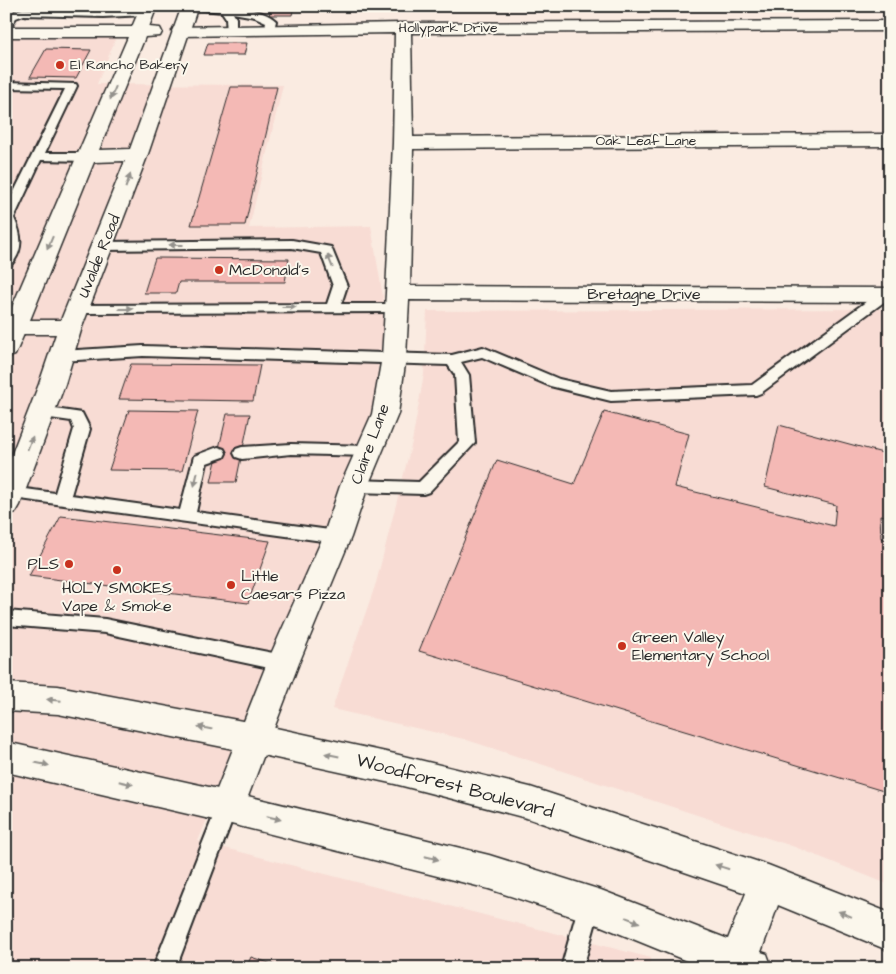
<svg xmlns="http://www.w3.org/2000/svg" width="896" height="974" font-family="'Architects Daughter',sans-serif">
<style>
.built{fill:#f8dcd4}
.building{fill:#f4b9b5;stroke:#2b2b2b}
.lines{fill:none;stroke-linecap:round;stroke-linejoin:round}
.lane-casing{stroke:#2b2b2b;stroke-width:4}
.street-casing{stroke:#2b2b2b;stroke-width:3}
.secondary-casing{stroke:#2b2b2b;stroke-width:3}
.lane{fill:#fbf7ec;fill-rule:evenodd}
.street{fill:#fbf7ec;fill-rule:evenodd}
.secondary{fill:#fbf7ec;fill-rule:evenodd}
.oneway{fill:#93918c}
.poi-dot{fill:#c8321e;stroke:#fbf7ec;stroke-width:2}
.labels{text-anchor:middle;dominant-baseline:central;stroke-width:4;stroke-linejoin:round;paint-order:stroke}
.far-street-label{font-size:14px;fill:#2b2b2b;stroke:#fbf7ec}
.far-poi-label{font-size:14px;fill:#2b2b2b;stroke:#fbf7ec;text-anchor:start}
.street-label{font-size:16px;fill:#2b2b2b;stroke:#fbf7ec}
.poi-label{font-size:16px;fill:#2b2b2b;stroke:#fbf7ec;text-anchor:start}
.near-street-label{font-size:19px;fill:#2b2b2b;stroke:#fbf7ec}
</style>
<rect width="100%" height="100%" fill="#faebe1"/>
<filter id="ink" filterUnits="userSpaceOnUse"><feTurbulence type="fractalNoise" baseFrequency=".02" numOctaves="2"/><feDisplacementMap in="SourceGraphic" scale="10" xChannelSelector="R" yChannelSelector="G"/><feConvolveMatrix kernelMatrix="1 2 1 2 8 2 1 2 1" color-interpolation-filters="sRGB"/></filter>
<g filter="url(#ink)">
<path class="built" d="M6,38H116L97,84L283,85L249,228L371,226L386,315L369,431L198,841L651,958L649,968H6Z
M890,309V885L795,847L464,739L332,709L376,583L412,442L424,374L427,311Z"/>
<path class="building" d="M272,6H294L292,15H269Z
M208,43H247L244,55H204Z
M46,49L91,50L76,78L30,77Z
M231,87H277L245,225H191Z
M155,258L289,259L285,282H179L176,293H144Z
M131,364L260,365L253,401L119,399Z
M129,410L198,411L182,471L109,470Z
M604,412L689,434L675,487L834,526L836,505L765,487L779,425L890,455V517L880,515L881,538L890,540V793L419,651L497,460L574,484Z
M227,414H250L236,482H211Z
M61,516L270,541L248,603L29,576Z
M251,957L284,968H246Z"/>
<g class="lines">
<defs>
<path id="lane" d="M190,6C214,6 258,4 276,21L274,30L269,33L265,32L264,30L266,22L255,17L233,13L236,18V31L231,34L227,33L226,18L222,12L195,9Z
M23,9L103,11L147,9L152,12L147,15L103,17L24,15L16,18L10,27L6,28C6,14 10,12 23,9Z
M6,82L76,84L77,86L45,153H86L92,157L86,161L41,160L14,218C22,235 24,250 11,265L6,266V208L65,89L6,88Z
M292,240L331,247L347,286L341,304H397L404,308L397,312L78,313L71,309L78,305L327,304L333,286L321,253L292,248L103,250L97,246L103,242Z
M883,292L888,293L890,296L888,299L761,393L756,395L611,401L550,386L482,357L461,362L469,375L475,443L429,492L423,494L354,492L348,490L346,486L348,482L354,480L419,482L459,442L455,375L448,365L143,356L61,361L56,359L54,356L56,353L61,351L143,346L452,355L483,347L559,379L611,391L752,385L878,293Z
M41,407L82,413L90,429L71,495L180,510L194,456L218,447L224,449L226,453L224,457L207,463L196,512L337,531L343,533L345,537L343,541L337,543L6,497V489L11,487L55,493L74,429L71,421L36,416L33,412L36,408Z
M291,444L369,446L375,447L377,451L375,455L369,456L291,454L242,459L236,457L234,453L236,449L242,447Z
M6,611L105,619L283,655L290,658L292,663L290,668L283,671L105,633L6,625Z
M227,798L234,800L237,807L176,968H153L217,807L220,800Z
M590,893L598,896L601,904L583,968H561L579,904L582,896Z"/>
<path id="street" d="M890,21V31L411,33L413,137L890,134V146L413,149L410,286L890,288V302L409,300L406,357L398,414L368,486L351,537L299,663L244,807L239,818L227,823L215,818L210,807L267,663L323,537L340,486L372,414L382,357L386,293L393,143L395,33L180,36L174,35L172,31L174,27L403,23Z"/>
<path id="secondary" d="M141,6H157L149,27L160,28L162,32L160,36L145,37L99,150L130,149L182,6H198L148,154L82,327L65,384L20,505L16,512L6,515V469L39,384L56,334H24L15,355L6,358V321L128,37H6V27H132ZM125,161L61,320H30L94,162Z
M6,683L58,686L253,723L395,754L530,787L768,865L890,913V951L778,905L761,952L767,954L772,968H704L601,926L489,889L227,823L6,772V742L227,791L489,855L601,890L728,939L746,893L530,819L395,784L253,753L58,714L6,711Z"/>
</defs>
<use href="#lane" class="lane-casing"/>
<use href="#street" class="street-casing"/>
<use href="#secondary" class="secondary-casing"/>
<use href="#lane" class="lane"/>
<use href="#street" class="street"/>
<use href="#secondary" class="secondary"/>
</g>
<defs><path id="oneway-solid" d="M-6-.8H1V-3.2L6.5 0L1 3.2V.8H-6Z" transform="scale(1.25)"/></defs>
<g class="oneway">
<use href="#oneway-solid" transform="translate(113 93) rotate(113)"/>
<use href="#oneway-solid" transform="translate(128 181) rotate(-70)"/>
<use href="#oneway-solid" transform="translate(50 243) rotate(113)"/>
<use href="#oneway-solid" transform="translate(176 245) rotate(180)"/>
<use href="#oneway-solid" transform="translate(330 261) rotate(-112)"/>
<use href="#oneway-solid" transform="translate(289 307)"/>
<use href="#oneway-solid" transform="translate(126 309)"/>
<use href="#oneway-solid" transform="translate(30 443) rotate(-69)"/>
<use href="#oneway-solid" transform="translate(196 479) rotate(104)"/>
<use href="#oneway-solid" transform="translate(54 700) rotate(-175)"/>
<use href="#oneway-solid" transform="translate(205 728) rotate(-169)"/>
<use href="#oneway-solid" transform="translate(332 755) rotate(-168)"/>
<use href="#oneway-solid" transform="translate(42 764) rotate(12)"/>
<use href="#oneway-solid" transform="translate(126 783) rotate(13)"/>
<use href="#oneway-solid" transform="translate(274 818) rotate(14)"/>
<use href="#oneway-solid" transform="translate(432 858) rotate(14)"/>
<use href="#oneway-solid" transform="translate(722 867) rotate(-162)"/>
<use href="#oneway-solid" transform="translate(845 914) rotate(-158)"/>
<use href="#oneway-solid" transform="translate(633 920) rotate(21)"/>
</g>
</g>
<g class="poi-dot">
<circle cx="60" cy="65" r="5"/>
<circle cx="219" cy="270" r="5"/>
<circle cx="69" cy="564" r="5"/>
<circle cx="117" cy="570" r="5"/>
<circle cx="231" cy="585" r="5"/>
<circle cx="622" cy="646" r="5"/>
</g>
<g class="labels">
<g class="far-street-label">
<text x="448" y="28">Hollypark Drive</text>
<text x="646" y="141">Oak Leaf Lane</text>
</g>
<g class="far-poi-label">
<text x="70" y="65">El Rancho Bakery</text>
</g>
<g class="street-label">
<text transform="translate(99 256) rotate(-68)">Uvalde Road</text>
<text x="644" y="294">Bretagne Drive</text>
<text transform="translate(370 444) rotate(-70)">Claire Lane</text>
</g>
<g class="poi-label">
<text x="229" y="270">McDonald's</text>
<text x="59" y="564" text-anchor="end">PLS</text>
<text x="241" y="576">Little<tspan x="241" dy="18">Caesars Pizza</tspan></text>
<text x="117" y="588" text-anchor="middle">HOLY SMOKES<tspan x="117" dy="18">Vape &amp; Smoke</tspan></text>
<text x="632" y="637">Green Valley<tspan x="632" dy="18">Elementary School</tspan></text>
</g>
<g class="near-street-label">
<text transform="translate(455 786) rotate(15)">Woodforest Boulevard</text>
</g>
</g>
<rect width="896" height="974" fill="none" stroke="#fbf7ec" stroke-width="25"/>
<rect x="12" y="12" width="871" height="949" fill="none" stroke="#2b2b2b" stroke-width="2" filter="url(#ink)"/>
</svg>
